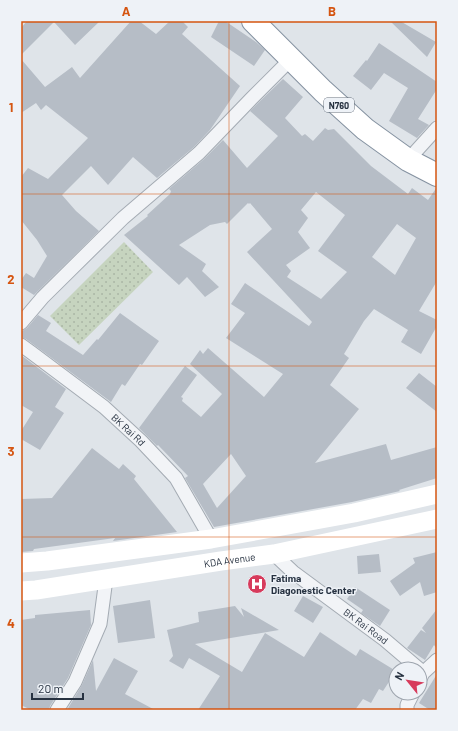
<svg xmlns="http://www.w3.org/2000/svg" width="458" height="731" font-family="Barlow,sans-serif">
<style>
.park{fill:url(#park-dots)}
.building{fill:#b6bdc6;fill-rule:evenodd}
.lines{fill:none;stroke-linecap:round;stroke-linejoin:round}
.street-casing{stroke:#a4abb3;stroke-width:15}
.highway-casing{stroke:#8592a1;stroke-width:24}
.street{stroke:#f2f4f7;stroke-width:13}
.secondary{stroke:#fff;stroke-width:19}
.highway{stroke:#fff;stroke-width:22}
.grid{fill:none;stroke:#d55511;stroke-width:1;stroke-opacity:0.55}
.labels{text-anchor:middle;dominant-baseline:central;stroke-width:3;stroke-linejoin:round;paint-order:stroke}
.shield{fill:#eef2f7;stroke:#636c78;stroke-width:1}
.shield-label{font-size:9px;font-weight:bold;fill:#273241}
.street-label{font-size:10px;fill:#273241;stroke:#eef2f7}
.poi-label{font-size:10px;font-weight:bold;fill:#273241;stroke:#eef2f7;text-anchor:start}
.neatline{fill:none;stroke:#d55511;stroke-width:1.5}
.grid-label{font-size:13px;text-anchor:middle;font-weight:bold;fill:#d55511}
</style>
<defs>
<pattern id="park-dots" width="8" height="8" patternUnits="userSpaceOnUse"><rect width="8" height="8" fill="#c6d4bf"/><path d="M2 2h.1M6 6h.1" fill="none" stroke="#aab6a5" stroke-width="1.8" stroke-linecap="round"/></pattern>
</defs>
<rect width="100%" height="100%" fill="#dfe4e9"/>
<path class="park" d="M124,242L153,272L79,345L50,316Z"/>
<path class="building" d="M27,21H100L75,45L54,22L21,55V28Z
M131,21H139L156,34L170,21H182L188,27L182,34L240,86L210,130L194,147L157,178L133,157L108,185L91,166L62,195L76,211L99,231L34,295L21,287V280L26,273L34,278L47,256L37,240L21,220V177L28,168L48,179L88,138L46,105L41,110L36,103L21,113V59L45,87L72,67L80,78Z
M219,21H225L256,42L265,50L254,66L211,37Z
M390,21H400L436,42L427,57Z
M379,43L437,82V89L418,119L429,125L417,138L389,121L408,88L384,73L371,90L353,76L366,60L367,61Z
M283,79L303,97L285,118L302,136L305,134L313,141L325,128L328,130L334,129L371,166L408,194L412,188L428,200L437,187V281L419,311L437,320V326L421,354L401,342L408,330L374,309L364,321L344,354L349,358L330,385L359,409L315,463L386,444L391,460L437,447V478L399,490L400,491L352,502L214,527L185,478L188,476L158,445L157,446L139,428L185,366L197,375L181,397L183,398L182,401L201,417L222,394L190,364L200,350L203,354L208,348L264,397L283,374L226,338L245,313L231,304L245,283L309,326L312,322L247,252L272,229L250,203L249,204L248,203L227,224L225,222L210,225L179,245L206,264L202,271L219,287L205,297L187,277L179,285L124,235L148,216L147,215L170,194L171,191L169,189L204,159L223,140L247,168L278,136L250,111ZM316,192L345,215L318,251L347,272L321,299L287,277L291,271L286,265L310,248L298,232L308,218L301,210ZM397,224L416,238L395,275L372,257ZM231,454L246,476L217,508L203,484Z
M120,313L159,341L142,365L140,364L125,386L122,384L111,402L26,339L21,337L22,331L27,328L38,315L51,323L46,331L83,355L97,339L98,340Z
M21,355L66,389L55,407L64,413L40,450L21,439V431L33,412L21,405Z
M419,373L437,387V412L406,388Z
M92,448L119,469L123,464L136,476L134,479L177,532L113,541L115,538L34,549L33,551L21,552V499L52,498Z
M437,552V592L424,596L420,582L400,596L390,581L415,563L413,558Z
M379,554L381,572L358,574L357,556Z
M355,587L390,610L380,626L361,613L363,610L347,599Z
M303,596L323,607L313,623L294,611Z
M150,600L155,638L118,643L113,606Z
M235,606L244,617L241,608L279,630L195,644L242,672L265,633L304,657L320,632L356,656L360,649L396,671L383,691L379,689L371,703L363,699L355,710H198L220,676L189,658L183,669L169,661L173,656L167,630L199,622L198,612Z
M437,609V649L434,645L425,660L407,648L421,630L426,633L422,628Z
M90,610L91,625L68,678L50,706L49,710H31L21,705V620L35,618V615Z
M114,658L138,671L125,694L155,710H67L82,685L93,660L96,691Z
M437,674V710H430L419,703Z"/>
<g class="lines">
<defs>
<g id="street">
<path d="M408,160L437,128"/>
<path d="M21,323L43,297L123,218L199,153L252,98L291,59"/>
<path id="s1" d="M21,345L32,353L104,407L141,441L176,478L211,539"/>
<path id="s2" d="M274,554L293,572L385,640L419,669"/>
<path d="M420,679L423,673L437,660"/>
<path d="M57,710L75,682L100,624L106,579"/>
<path d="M407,710V705L413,693"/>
</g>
<path id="highway" d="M253,21L323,91L365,129L408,160L437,175"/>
</defs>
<use href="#street" class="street-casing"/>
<use href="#highway" class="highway-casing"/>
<use href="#street" class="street"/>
<g class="secondary">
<path d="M21,563L47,561L211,539L354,513L437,494"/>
<path id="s3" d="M21,591L36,590L221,561L274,554L437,519"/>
</g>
<use href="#highway" class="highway"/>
</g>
<path class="grid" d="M229,21V710M21,194H437M21,366H437M21,537H437"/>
<defs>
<symbol id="hospital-disc" viewBox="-11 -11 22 22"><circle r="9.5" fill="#d73b5c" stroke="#eef2f7"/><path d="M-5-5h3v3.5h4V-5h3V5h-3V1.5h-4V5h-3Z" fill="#fff"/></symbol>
</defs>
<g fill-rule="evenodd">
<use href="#hospital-disc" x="246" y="573" width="22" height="22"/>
</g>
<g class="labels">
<rect class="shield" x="324" y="98" width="30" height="14" rx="3"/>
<g class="shield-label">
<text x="339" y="105">N760</text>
</g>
<g class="street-label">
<text stroke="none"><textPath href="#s1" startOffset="137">BK Rai Rd</textPath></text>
<text stroke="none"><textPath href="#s3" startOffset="211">KDA Avenue</textPath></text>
<text stroke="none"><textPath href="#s2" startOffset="117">BK Rai Road</textPath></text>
</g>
<g class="poi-label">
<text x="271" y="578">Fatima<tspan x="271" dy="12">Diagonestic Center</tspan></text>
</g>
</g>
<rect width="458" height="731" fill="none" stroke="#eef2f7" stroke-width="44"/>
<g transform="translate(408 681) rotate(300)"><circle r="19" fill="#eef2f7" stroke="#9ea5ae"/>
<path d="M0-3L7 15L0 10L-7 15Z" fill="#d73b5c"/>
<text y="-6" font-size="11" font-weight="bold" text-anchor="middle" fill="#273241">N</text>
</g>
<path d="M32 693v6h51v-6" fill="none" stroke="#273241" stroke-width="2"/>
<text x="38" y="693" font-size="12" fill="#273241" stroke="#eef2f7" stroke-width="3" paint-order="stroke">20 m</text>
<rect x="22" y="22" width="414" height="687" class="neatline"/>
<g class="grid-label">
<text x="126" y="16">A</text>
<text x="332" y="16">B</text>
<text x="11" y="112">1</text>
<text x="11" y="284">2</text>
<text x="11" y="456">3</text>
<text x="11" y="628">4</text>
</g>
</svg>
